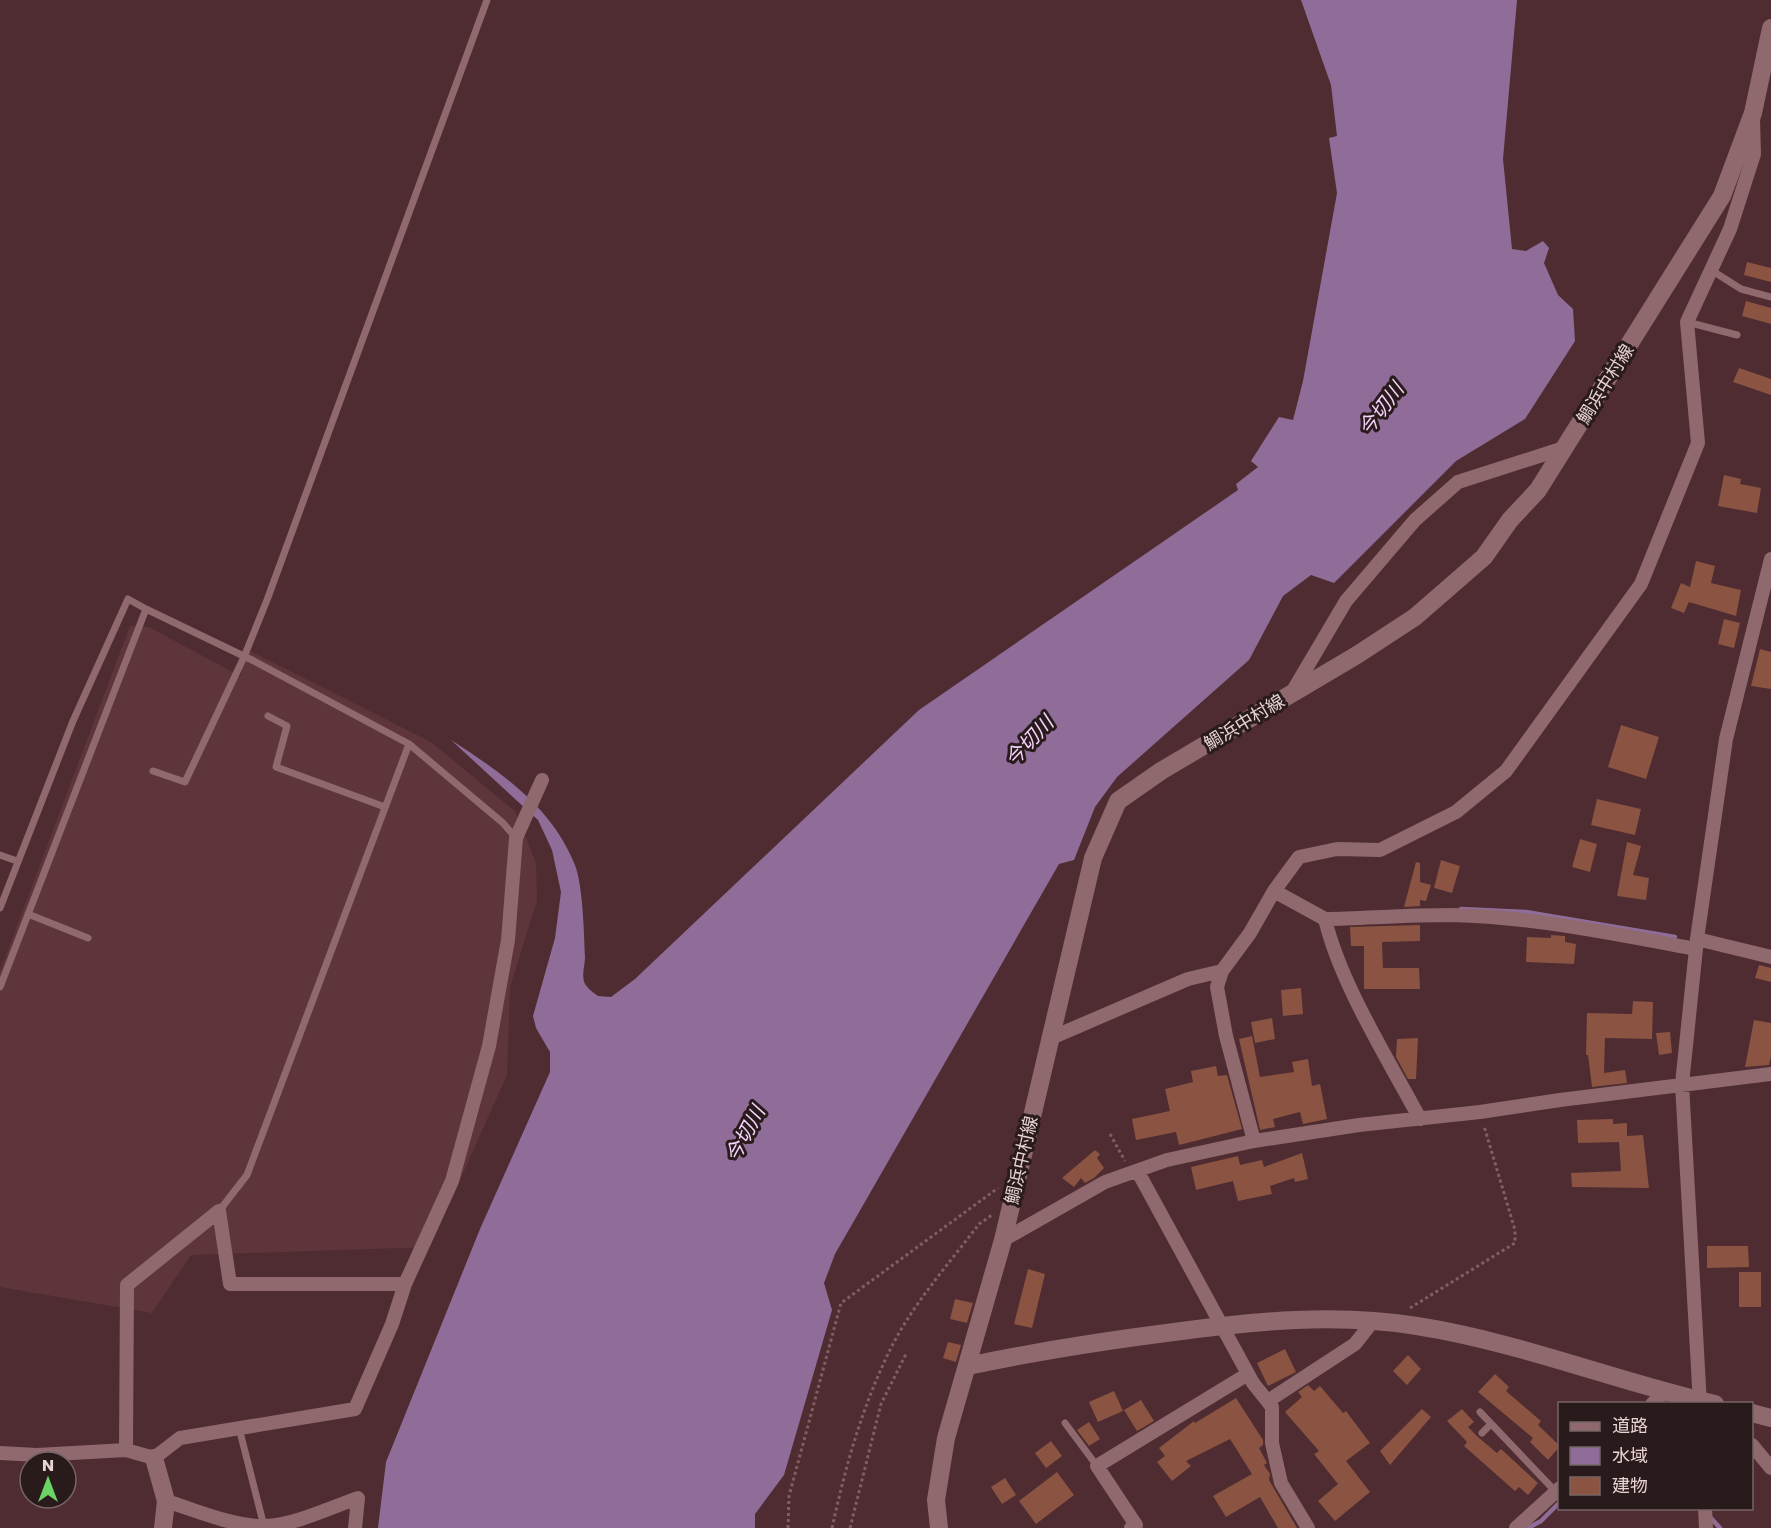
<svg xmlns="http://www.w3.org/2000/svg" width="1771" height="1528" font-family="Poppins,'Noto Sans JP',sans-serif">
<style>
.built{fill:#5e353a}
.water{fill:#906d99}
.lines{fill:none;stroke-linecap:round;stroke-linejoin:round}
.stream{stroke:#906d99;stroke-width:4.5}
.building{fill:#8a5342}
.path{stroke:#7e6064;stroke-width:3;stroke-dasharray:3 3;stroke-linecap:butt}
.lane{stroke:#8f696d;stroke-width:7}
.street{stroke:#8f696d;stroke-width:14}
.secondary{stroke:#8f696d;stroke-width:18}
.labels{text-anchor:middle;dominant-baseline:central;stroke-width:6;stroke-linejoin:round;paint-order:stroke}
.street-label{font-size:18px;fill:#e9d3d5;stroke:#291a1c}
.water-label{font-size:20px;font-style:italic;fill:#f4d4fc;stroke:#291a1c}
</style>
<rect width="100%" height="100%" fill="#4e2c31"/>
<path class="built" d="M130,626L149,627L240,676L248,650L431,742L515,811L536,863L537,901L510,987L507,1075L430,1247L191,1255L152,1313L0,1287V971Z"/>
<path class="water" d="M1301,0H1517L1503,159L1512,249L1526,251L1543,241L1549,248L1544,263L1558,295L1573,309L1575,341L1525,419L1456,461L1334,583L1311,575L1283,596L1249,660L1117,777L1095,807L1074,860L1059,864L835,1254L824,1283L832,1310L784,1475L755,1514V1528H378L386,1462L480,1229L550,1072V1052L536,1028L533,1016L555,938L561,892L552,850L538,820L451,740C502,773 552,807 575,865C583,886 584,933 585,957C585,966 581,975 585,984C588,989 594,993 598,996L611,997L635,979L919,710L1238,490L1236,484L1258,467L1251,461L1279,417L1293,420L1303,381L1337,193L1329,138L1337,136L1331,85Z"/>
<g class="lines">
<path class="stream" d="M1461,909L1526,912L1675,937
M1710,1517L1720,1528
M1528,1528L1541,1521L1560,1502"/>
</g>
<path class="building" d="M1747,262L1771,268V282L1744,275Z
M1746,301L1771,308V324L1742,316Z
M1739,368L1771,379V395L1733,382Z
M1724,475L1741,479L1740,484L1761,488L1757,513L1718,506Z
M1696,561L1715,566L1711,583L1741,590L1736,616L1689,602L1684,613L1671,608L1681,583L1690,587Z
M1724,619L1740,623L1734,648L1718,644Z
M1760,649L1771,652V689L1751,686Z
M1621,725L1659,737L1646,779L1608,767Z
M1597,799L1641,809L1635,835L1591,825Z
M1580,839L1597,844L1590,872L1572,867Z
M1627,842L1641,846L1633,875L1649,878L1646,900L1617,896Z
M1441,860L1460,866L1452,893L1434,888Z
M1416,862L1420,863V882L1431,885L1426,901L1420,900V906L1404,907Z
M1420,925V941L1382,942L1383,968H1419L1420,989H1364V946H1351L1350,927Z
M1551,935L1565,936V942L1576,944L1574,964L1526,962L1527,937L1551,938Z
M1759,965L1771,968V982L1755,978Z
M1301,988L1303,1014L1283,1016L1281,990Z
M1633,1001L1653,1002L1652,1039L1605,1038L1604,1073L1625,1070L1627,1083L1592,1087L1588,1055H1586L1587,1013L1632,1014Z
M1272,1018L1275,1039L1255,1043L1251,1022Z
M1754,1020L1771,1023V1056L1769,1065L1745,1067Z
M1670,1032L1672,1053L1659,1055L1656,1033Z
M1252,1036L1260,1077L1294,1072L1292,1062L1308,1059L1312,1086L1320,1084L1327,1119L1303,1124L1300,1112L1273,1119L1275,1127L1260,1130L1239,1039Z
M1418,1038L1416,1079H1408L1396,1057L1397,1039Z
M1216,1066L1218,1076L1227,1075L1242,1129L1179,1145L1176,1132L1136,1140L1132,1119L1170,1111L1165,1089L1193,1082L1191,1071Z
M1613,1119V1124L1627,1123V1136L1643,1135L1649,1188L1572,1187L1571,1173L1621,1171L1619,1142L1578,1143L1577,1120Z
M1095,1150L1100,1154L1097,1158L1104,1168L1094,1178L1085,1183L1081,1178L1074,1187L1062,1178Z
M1302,1153L1308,1179L1295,1182L1294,1178L1270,1186L1272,1194L1238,1201L1233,1181L1196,1190L1191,1167L1238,1156L1240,1165L1262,1160L1264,1167Z
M1707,1246H1748L1749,1267L1707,1268Z
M1028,1269L1045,1274L1032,1328L1014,1324Z
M1739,1272H1761V1307H1739Z
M955,1299L973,1303L967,1323L950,1319Z
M948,1342L961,1345L956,1362L943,1358Z
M1285,1349L1296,1372L1268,1386L1257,1363Z
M1408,1355L1421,1369L1407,1385L1393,1371Z
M1495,1374L1509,1387L1506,1391L1541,1421L1538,1425L1560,1446L1548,1460L1530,1442L1533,1438L1478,1392Z
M1308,1385L1314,1391L1320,1386L1343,1413L1346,1411L1370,1443L1346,1461L1370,1492L1335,1521L1318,1501L1338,1484L1314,1454L1319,1451L1285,1412L1302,1397L1298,1392Z
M1114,1391L1123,1411L1098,1422L1089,1402Z
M1236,1398L1263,1440V1445L1259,1448L1267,1463L1264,1465L1270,1474L1269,1480L1297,1528H1278L1260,1497L1226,1517L1213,1496L1252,1474L1230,1439L1186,1461L1191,1466L1172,1481L1157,1462L1165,1456L1159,1448L1194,1421L1195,1423Z
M1141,1400L1154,1421L1137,1431L1124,1410Z
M1422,1409L1431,1417L1390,1465L1380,1451Z
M1462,1409L1474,1422L1468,1427L1478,1437L1497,1453L1501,1449L1538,1483L1528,1495L1519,1487L1515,1491L1464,1446L1467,1442L1447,1421Z
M1089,1422L1100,1439L1089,1446L1077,1430Z
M1051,1441L1062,1456L1046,1468L1035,1453Z
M1057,1472L1074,1495L1036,1524L1019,1501Z
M1005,1478L1016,1495L1002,1504L991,1487Z"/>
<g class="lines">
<path class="path" d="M1110,1134L1125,1161
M1410,1308L1515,1243V1230L1484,1126
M788,1528L789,1496L841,1303L998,1188
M832,1528C845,1469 861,1410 888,1354C910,1307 948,1265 979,1224L992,1215
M850,1528L881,1404L906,1354"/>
<path class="lane" d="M1711,270L1741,289L1771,297
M1687,322L1737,335
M268,716L287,726L276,767L385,807
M409,744L503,823L516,838
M153,771L185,782L244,657L267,600L487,0
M0,855L17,861
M0,908L73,721L128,599L146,609
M28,914L88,938
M0,987L146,609L254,661L409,744L247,1175L219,1211
M1480,1412L1556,1492
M1065,1423L1097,1466
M239,1428L264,1526
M1482,1433L1491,1424"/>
<path class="street" d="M1291,694L1346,601L1415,520L1458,482L1564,448
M1274,891L1299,857L1337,849L1380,850L1456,812L1506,771L1641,584L1698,443L1687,322L1730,229L1754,154L1753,119
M1325,919C1367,918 1410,915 1452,915C1534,917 1616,934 1696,949
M1697,939L1771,957
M1222,971L1250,933L1274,891L1325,919C1340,983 1388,1059 1420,1119
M1051,1038L1188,979L1222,971L1217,987L1226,1036L1254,1141
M1138,1172L1253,1383L1272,1407V1443L1281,1483L1308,1528
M1003,1240L1105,1182L1167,1160L1254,1141L1359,1125L1480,1112L1560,1100L1771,1074
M1268,1401L1355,1344L1373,1321
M1652,1404L1667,1390
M1700,1404L1682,1084L1697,939L1726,739L1771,559
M1752,1445L1771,1468
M126,1450L127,1285L219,1211L230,1284H405
M0,1453L37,1455L126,1450L154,1458L180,1438L355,1409L392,1324L405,1284L452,1181L489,1046L508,940L516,838L542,780
M166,1501C195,1510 234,1527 265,1526C295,1525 329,1508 358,1498L355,1528
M1705,1508L1706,1528
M1131,1528L1136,1525L1097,1466L1248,1374
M1516,1528L1560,1488"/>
<path class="secondary" d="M968,1366C1038,1351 1103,1341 1174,1332C1254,1321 1337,1313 1417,1326C1519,1342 1615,1381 1715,1404
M1752,1413L1771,1418
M154,1458L166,1501L163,1528
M939,1528L936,1500L946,1438L1003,1240L1093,858L1118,801L1161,771L1357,655L1415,617L1484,557L1510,520L1538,490L1722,196L1753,113L1771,28"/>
</g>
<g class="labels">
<g class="street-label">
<text transform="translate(1605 384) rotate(-58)">鯛浜中村線</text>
<text transform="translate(1244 722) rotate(-31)">鯛浜中村線</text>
<text transform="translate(1021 1160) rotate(-77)">鯛浜中村線</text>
</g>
<g class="water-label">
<text transform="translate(1381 409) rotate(-53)">今切川</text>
<text transform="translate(1029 741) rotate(-47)">今切川</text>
<text transform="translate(745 1134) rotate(-62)">今切川</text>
</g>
</g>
<rect x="1558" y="1402" width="195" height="108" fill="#291a1c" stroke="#766466" stroke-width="1.5"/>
<rect x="1570" y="1422" width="30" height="9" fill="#8f696d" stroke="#766466" stroke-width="1.5"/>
<text x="1612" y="1432" font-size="18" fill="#e9d3d5">道路</text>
<rect x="1570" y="1447" width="30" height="18" fill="#906d99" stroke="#766466" stroke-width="1.5"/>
<text x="1612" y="1462" font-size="18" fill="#e9d3d5">水域</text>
<rect x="1570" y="1477" width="30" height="18" fill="#8a5342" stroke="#766466" stroke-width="1.5"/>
<text x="1612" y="1492" font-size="18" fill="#e9d3d5">建物</text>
<g transform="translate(48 1480)"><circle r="28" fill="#291a1c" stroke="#766466" stroke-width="1.5"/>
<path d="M0-4.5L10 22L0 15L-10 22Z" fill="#6ad363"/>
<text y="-9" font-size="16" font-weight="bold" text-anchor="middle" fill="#e9d3d5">N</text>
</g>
</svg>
